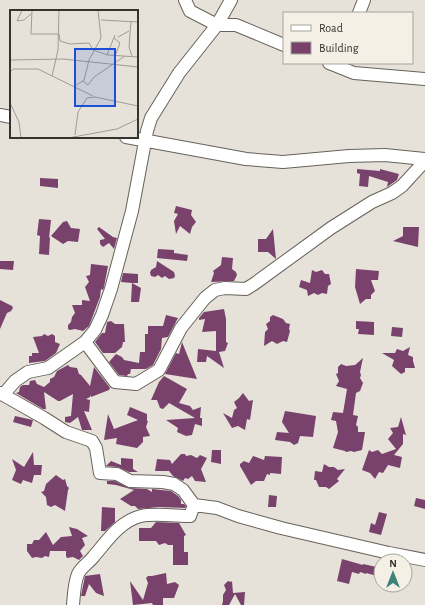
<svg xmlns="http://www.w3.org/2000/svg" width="425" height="605" font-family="'Alegreya Sans',sans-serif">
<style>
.building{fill:#78426d}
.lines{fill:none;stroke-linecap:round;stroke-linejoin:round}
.minor-casing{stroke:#66625a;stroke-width:14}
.minor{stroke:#fff;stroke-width:12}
.inset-road{fill:none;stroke:#a09c95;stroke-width:1}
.view{fill:#1d4ed8;fill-opacity:0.15;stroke:#1d4ed8;stroke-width:2}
.inset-edge{fill:none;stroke:#353330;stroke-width:2}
</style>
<rect width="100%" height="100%" fill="#e7e2d9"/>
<path class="building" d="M357,169L380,171V169L399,174L397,180L387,187L388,182L369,176L368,187L359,186L360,174L357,173Z
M40,178L58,179V188L40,186Z
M176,206L192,210L191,215L196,222L192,227L190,234L180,226L176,234L174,221L178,214L174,213Z
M39,219L51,220L49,238L50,237L49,255L39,254L40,236L37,235Z
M67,221L71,228L80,229L78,242L68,241L63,244L51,236L63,222Z
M99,227L113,237L117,238L114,249L109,243L103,247L100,244V240L105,239L97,229Z
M403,227H419L418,247L393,241L403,236Z
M273,229L276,259L268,252H258V239H266Z
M158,249L174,250V253L188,255L187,261L157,258Z
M222,257L233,258L232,269L236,272L237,275L234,281L211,282L214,273L213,271L221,265Z
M0,261H14L13,270L0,269Z
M157,261L174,272L175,276L174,278L169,279L165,276L162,278L158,275L155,277L151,276L150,273L151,270L156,267Z
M91,264L108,266L104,287L103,290L101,289L100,297L89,326L83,331L75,329L70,330L68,329V325L71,322L72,317L75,313L72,305H82V300L90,301L85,287L89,282L86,276L90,275Z
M356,269L379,271L378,280H371L375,291L371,295V299H366L360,304L355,287Z
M312,270L316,272L322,270L325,274H329L331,284L328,286L327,294L322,293L318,295L314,293L308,296L307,290L299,287L301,280L310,283Z
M123,273L138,274V283H132L141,288L139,302H131L132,283L121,282Z
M0,300L12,306L13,308L11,311L7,313L0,329Z
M224,309L226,319V342L228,343L225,351L219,352L224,368L207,356L206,362H197L198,349L216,351V331L202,332L205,319L199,320V318L204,312Z
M166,315L178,318L168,337L162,338L161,349L153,365L146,369H131L130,374H128L127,376L119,375L109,362L116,354L122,357L124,360L139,363L140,352H145V334H148V326H163Z
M273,315L283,319L286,323L290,324L289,329L290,331L287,342L283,341L277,344L272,341L264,346L265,332L268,329L266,324L270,321V317Z
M111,321L115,324H124L125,342H123L122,347L115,353H103L95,342L102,333H105L107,322Z
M356,321L374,322V335L358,334L359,329H356Z
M392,327L403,328L402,337L391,336Z
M44,334L48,336L52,334L55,336V342L60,344L56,353L45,361L29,363V356H32V353H39L33,337L42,336Z
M182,342L197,379L165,374L176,353L179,354Z
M410,347L408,355L413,357V361L415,368H405V372L401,374L392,366L394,360L382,353H395L397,349L403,351Z
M363,358L360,372L361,375L360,378L363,383L360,391L356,393L353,415L358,416L356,425L358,427V432H365L362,450L354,452L351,451L346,452L345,451L333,448L338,432L336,421L331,420L333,412L343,413L347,389L336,386L339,381L336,374L338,373V367L341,364L346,366L355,365Z
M68,365L70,367L77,368L79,374L81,375L90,386L94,367L110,388L109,390L91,397L90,395V397L86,399L90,400L89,412L84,411L92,430H82L78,417L70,423L65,422V417L71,416L73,394L60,401H58L44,392L46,409H43L16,393L19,392L20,387L23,385H29L30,381L35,380L37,384L44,387L50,382V379L54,377L57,371Z
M164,376L187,389L179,403L190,406L193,410L201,407L200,418H202V426L195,424L192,435L186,436L177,432L178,428L166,420L195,418L169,403L163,409L160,408L157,400H151L159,382Z
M243,393L249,401L253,400L250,420L247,419L245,430L238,426L232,428L223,413L232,418L234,410L237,408L234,402L239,398Z
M130,407L147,414V421H148L146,427L150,436L143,437V442L137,448L116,444L117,438L104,440L108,414L114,429L138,420L127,415Z
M285,411L316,416L313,437L300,436L298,443L294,445L290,442L275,440L277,432L289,433L282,422Z
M15,416L33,420L31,427L13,422Z
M401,417L406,435L403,434V444L394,455L402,457L400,468L388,465L383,473L379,472L375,479L370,473L362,470L369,450L372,452L378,450L382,454L396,449L388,439L393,433L390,428L398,427Z
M212,450H221V464L211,462Z
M33,452L34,465H42L41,475H34L32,483L23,480L21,484L12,480L16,470L12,459L24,467Z
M181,454H185L186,456L191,455L197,458L200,455L207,458L201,469L206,482L195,481L192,476L188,479L185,478L183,481L173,476L169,471H155L157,459L170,460L172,464Z
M253,456L264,460L265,456L282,457L281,474L270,473V475L267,474L264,481H256L251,485L240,466V464L244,461L249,463Z
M121,458L133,459V469L138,472H129L118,467L106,466L111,461L121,465Z
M324,464L329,467H334L338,470L345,469L337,479L339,481L329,489L326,487H319L316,480H314L315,471L322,472Z
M56,475L63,480L65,479L67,486L69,488L68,490L65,511L55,505L51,507L47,505L46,497L41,492L44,491L46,484Z
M107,481H115L129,488L147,489L152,492V489L171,491L178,496L181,500V504H184L186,506L185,508L159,507L138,509L135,506H131L120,499L134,490L116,485L107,484Z
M269,495L277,496L276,507H268Z
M416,498L425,500V509L414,506Z
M102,507L115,508V522L105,531H101Z
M379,512L387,514L381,535L369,532L371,523L375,525Z
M156,522L179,523L186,535L184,536V552H188V565H173V545H168L165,543L159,545L156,541H139V528H151Z
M69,527L77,529L88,536L82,538L85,545L80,551L83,556L79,560L73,557L67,558L66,556V551H50L49,557L45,556L42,558L36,557L32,558L27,551V544H32L34,540H39L46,532L53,545L61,537L72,536Z
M342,559L363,565V564L381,568V577L366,573V574L360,572L359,574L352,572L349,584L337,581Z
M166,573L167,584L175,582L179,585L174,598H163V605H153L152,603L133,605L130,581L143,600L148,583L146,578L148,576H152Z
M100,574L104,596L96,593L89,584L85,596H81L85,576Z
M228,581L231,582L232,581L233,593L245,592L244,605H241L235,594L229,605H222L223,601V595L226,590L224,585Z"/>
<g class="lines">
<defs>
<path id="minor" d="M185,0L190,11L217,25H236L284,45
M359,13L364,0
M329,63L354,73L425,79
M0,115L11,117
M126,137L246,159L283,162L349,156L385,155L425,159
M85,342L115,382L136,384L159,370L181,328L205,298L215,290L225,288L246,289L254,284L331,228L372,202L392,193L402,186L425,161
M0,393L44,418L66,432L92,441L96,448L100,473L117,474L130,481L163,482L174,484L183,490L194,505
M3,395L15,381L28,372L48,368L85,342L95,330L102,315L111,289L132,211L147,131L151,118L179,73L217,25L231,0
M73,605C74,595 74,584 78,574C81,567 90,562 94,556C107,541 120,521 141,516C154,513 177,516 190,516L194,505L217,508L238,516L281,528L389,553L425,560"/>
</defs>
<use href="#minor" class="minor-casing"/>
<use href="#minor" class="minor"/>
</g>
<g transform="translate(10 10)">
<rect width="128" height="128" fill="#e7e2d9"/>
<path class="inset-road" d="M12,0L7,11L14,10L21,4M22,0L21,24H49L50,31L60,34L79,33L83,40L98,45L128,47M91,10L128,12M121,11L119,37L122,46M108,27L119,21M104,28L110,33L105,46M97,45L105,25M0,50L53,49L128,57M0,62L3,59H28L83,86M42,66L48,40L49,0M73,71L78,75L84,67L115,46M65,76L74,70L79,50L91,28L88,0M0,93L9,112L11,128M65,125L68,102L77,88L85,87L128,96M58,128L107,119L128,109"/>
<path class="view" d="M65,39H105V96H65Z"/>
<rect width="128" height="128" class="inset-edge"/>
</g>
<rect x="283" y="12" width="130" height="52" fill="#f4f0e6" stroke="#a8a49d"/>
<rect x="291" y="25" width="20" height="6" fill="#ffffff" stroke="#a8a49d"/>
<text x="319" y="32" font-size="12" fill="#353330">Road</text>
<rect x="291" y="42" width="20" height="12" fill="#78426d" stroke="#a8a49d"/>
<text x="319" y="52" font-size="12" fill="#353330">Building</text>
<g transform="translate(393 573)"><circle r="19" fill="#f4f0e6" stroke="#a8a49d"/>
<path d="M0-3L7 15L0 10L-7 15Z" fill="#3d837a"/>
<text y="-6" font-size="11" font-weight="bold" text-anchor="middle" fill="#353330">N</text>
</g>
</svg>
